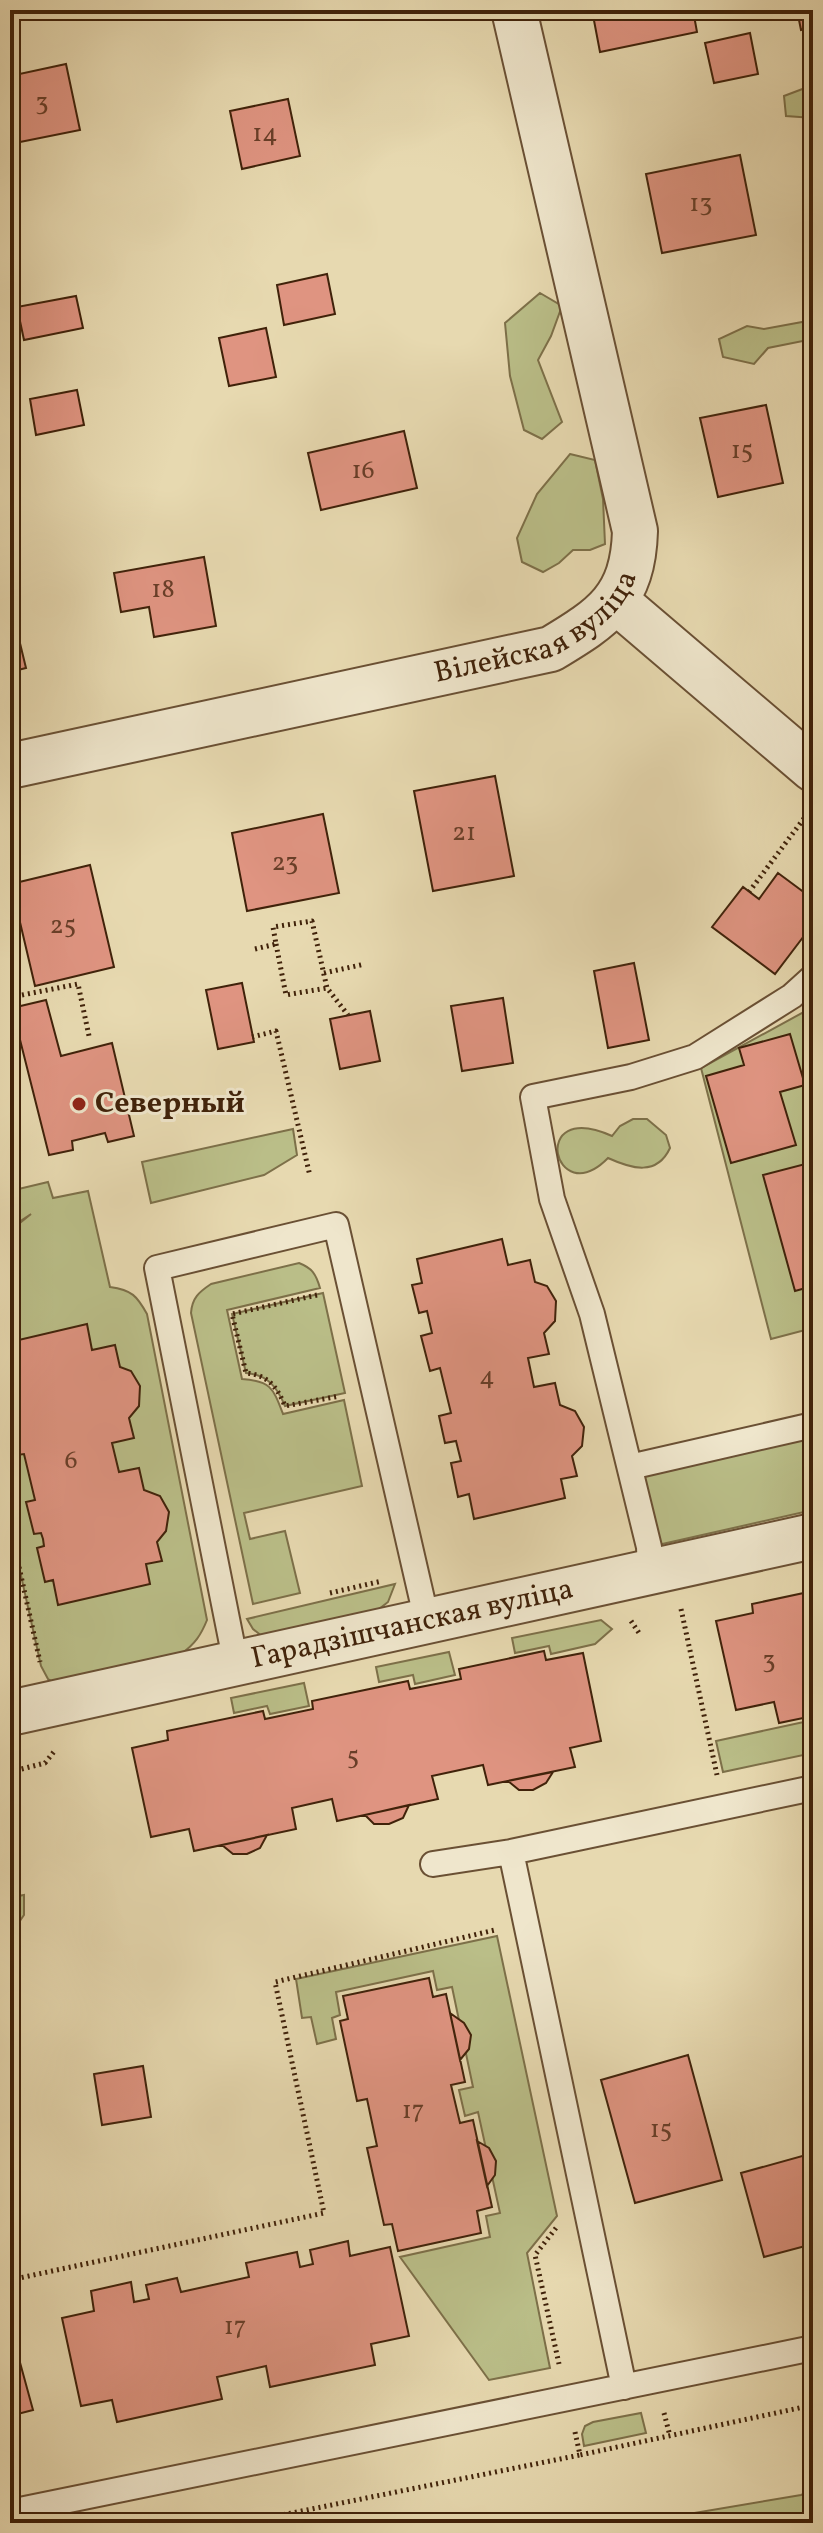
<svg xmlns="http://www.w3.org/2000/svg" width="823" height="2533" font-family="Vollkorn,serif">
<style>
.green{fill:#babe88;stroke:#7d7049;stroke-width:2}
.building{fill:#df9481;stroke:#40220a;stroke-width:2}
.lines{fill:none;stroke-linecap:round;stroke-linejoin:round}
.lane-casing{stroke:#6a5034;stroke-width:28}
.street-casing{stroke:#6a5034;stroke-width:48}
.path{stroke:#40220a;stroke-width:5;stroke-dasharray:2 4;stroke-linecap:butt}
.lane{stroke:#efe6cc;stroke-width:24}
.street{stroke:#efe6cc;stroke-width:44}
.poi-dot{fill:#8f2418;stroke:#efe6cc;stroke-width:3}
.labels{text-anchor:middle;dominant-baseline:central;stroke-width:6;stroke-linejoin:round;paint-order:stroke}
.number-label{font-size:26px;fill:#683e28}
.street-label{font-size:30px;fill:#40220a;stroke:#efe6cc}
.poi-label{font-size:30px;font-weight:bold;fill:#40220a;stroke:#efe6cc;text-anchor:start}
</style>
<rect width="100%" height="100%" fill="#e7d9b0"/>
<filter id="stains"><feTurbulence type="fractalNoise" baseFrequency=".0025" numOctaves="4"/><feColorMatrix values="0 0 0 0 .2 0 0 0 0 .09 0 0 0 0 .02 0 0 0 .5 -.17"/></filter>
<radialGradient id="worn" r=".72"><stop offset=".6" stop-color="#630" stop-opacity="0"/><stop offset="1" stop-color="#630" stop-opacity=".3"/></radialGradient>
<path class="green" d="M813,85V118L786,116L784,96Z
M540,293L562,306L551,336L538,360L562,422L542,439L524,430L510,376L505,323Z
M813,320V339L768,348L754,364L723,357L719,339L747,326L764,329Z
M570,454L595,460L603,499L605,544L590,550H573L559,563L543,572L522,562L517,538L537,494Z
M813,1007V1328L771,1339L701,1068Z
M633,1119H647L666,1135L670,1148C657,1176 632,1169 608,1158C554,1213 527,1098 612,1136L620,1126Z
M293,1129L297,1155L264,1175L151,1203L142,1162Z
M48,1182L53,1198L88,1191L110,1287C132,1290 137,1296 147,1314L207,1620C201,1635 195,1644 181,1654L60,1686L48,1679L41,1666L10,1526V1231L31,1214L10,1228V1191Z
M299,1263C312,1268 316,1274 320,1288L227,1310L242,1379C271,1381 273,1388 283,1414L344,1400L362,1486L244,1513L250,1539L285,1531L300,1593L253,1604L191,1313C192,1298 199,1292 211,1284Z
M323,1293L345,1393L285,1406C277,1387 268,1375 246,1373L232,1314Z
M813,1425V1510L649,1547L630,1467Z
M395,1584L388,1602L379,1609L263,1637L253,1629L247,1619Z
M601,1620L612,1629L595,1644L551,1654L549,1646L515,1653L512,1638Z
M449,1652L455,1675L415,1684L413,1675L379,1682L376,1667Z
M304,1683L309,1706L270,1714L267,1706L234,1713L231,1698Z
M813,1720V1753L723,1772L716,1741Z
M10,1857L18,1896L24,1895V1915L10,1935Z
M497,1936L557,2216L527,2253L550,2368L489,2380L400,2257L490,2237L486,2216L500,2213L478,2112L465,2116L459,2090L473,2087L452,1987L437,1990L433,1971L336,1992L340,2015L332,2018L336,2039L317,2044L311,2017L302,2018L296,1979Z
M641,2413L646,2433L584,2446L582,2434L585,2426L593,2422Z
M813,2490V2523H635L801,2495Z"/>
<path class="building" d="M592,10H693L697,32L600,52Z
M797,10H813V27L801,30Z
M750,33L758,74L714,83L705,43Z
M66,64L80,130L10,144V76Z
M288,99L300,156L242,169L230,111Z
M740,155L756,235L662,253L646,174Z
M327,274L335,314L284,325L277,285Z
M76,296L83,328L24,340L17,307Z
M266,328L276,377L229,386L219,338Z
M77,390L84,425L36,435L30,399Z
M766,405L783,483L718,497L700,418Z
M404,431L417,488L321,510L308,453Z
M204,557L216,626L154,637L149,607L121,612L114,573Z
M10,602L26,668L10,672Z
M495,776L514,876L433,891L414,791Z
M323,814L339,893L247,911L232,833Z
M90,865L114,967L35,986L11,884Z
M778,873L813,899V924L775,974L712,927L743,887L759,899Z
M634,963L649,1040L608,1048L594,971Z
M242,983L254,1042L218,1049L206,990Z
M503,998L513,1063L462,1071L451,1006Z
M46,1000L61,1056L112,1043L134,1136L108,1142L105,1133L72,1141L73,1150L49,1155L12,1008Z
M370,1011L380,1061L340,1069L330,1019Z
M790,1034L805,1085L780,1092L796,1145L731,1163L706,1076L744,1065L739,1048Z
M813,1162V1286L795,1291L763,1175Z
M502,1239L508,1265L530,1260L535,1282L547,1286L556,1301L555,1321L544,1333L549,1354L528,1358L534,1387L555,1383L560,1405L575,1411L584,1427L582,1446L572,1456L577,1476L561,1479L565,1498L474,1519L469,1494L458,1497L451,1463L461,1461L456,1441L445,1443L439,1416L451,1413L440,1368L430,1371L421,1336L432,1333L427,1311L419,1313L412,1285L422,1283L417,1259Z
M87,1324L92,1350L115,1345L120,1367L131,1371L140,1386L139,1406L129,1418L134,1438L112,1443L119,1472L139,1468L144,1490L160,1496L169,1512L166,1531L157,1542L162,1561L146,1564L150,1584L58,1605L53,1580L45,1582L37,1548L44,1546L43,1539L41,1533L34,1534L26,1502L35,1500L24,1454L17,1455L10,1428V1414L16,1413L10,1396V1342Z
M813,1591V1716L779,1723L774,1702L736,1710L716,1621L753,1613L752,1604Z
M544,1651L546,1660L583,1653L601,1741L570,1748L575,1767L488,1785L483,1765L432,1776L438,1799L337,1821L332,1799L292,1808L296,1829L194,1851L189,1829L151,1837L132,1748L168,1740L167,1731L263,1711L265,1719L313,1709L312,1701L408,1681L410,1689L461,1679L459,1669Z
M553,1772L546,1783L533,1790H519L508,1781Z
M409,1805L403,1818L389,1824H374L365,1815Z
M267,1835L260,1848L247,1854H233L222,1845Z
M429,1978L433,1997L446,1994L465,2082L451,2085L460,2123L473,2120L492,2207L477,2211L481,2233L398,2251L392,2224L384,2225L367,2148L377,2146L367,2099L357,2101L340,2021L348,2019L343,1996Z
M450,2013L464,2023L471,2035L469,2049L460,2060Z
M688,2055L722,2180L635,2203L601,2080Z
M143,2066L151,2117L102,2125L94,2074Z
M477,2141L489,2148L496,2161L495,2175L487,2186Z
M813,2153V2244L764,2257L741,2173Z
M348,2241L350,2256L390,2247L409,2336L371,2344L375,2365L270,2387L266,2366L217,2377L222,2399L117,2422L112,2400L81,2406L62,2318L94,2311L91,2291L131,2282L134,2302L149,2299L146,2285L177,2278L181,2292L249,2277L246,2263L297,2252L300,2267L313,2264L310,2250Z
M10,2326L33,2410L10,2416Z"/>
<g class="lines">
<defs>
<path id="lane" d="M630,1467L813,1425
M650,1572L649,1547L592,1314L552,1199L533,1097L631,1077L695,1057L792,996L813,977
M236,1664L157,1268L336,1225L427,1621
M511,1852L624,2387
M433,1864L511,1852L813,1788
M10,2512L813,2348"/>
<g id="street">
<path d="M616,601L813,769"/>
<path id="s1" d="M10,766L551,649C604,617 633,599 635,531L514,10"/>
<path id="s2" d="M10,1713L813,1536"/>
</g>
</defs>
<use href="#lane" class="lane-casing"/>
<use href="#street" class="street-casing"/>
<path class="path" d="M749,892L808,813
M276,944L286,995L327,988
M255,949L276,944L273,927L312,921L327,988L348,1015
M324,973L365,964
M22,995L78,984L89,1036
M252,1037L276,1031L310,1176
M317,1295L232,1314L246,1373C268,1375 277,1387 285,1406L340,1396
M10,1526L40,1662
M330,1593L382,1581
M681,1609L717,1775
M631,1621L639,1633
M10,1772L45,1763L56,1749
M10,1901L12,1900
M556,2228L535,2255L559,2364
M10,2280L324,2213L275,1982L495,1930
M664,2413L670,2436
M575,2432L580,2455L813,2405
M242,2523L580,2455"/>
<use href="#lane" class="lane"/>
<use href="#street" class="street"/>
</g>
<circle class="poi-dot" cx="79" cy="1104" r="8"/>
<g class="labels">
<g class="number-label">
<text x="42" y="103">3</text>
<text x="265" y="134">14</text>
<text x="701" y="204">13</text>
<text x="742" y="451">15</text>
<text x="363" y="471">16</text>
<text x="163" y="590">18</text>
<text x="464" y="833">21</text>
<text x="285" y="863">23</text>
<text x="63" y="926">25</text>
<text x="487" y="1377">4</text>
<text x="71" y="1461">6</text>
<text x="769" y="1661">3</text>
<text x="353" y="1757">5</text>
<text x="413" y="2111">17</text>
<text x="661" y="2130">15</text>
<text x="235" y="2327">17</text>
</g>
<g class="street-label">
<text stroke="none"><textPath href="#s1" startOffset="550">Вілейская вуліца</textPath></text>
<text stroke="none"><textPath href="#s2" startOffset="412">Гарадзішчанская вуліца</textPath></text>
</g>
<g class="poi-label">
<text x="95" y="1104">Северный</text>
</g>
</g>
<rect width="823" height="2533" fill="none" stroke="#e7d9b0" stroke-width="40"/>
<rect x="12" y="12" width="799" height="2509" fill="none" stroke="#40220a" stroke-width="4"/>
<rect x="20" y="20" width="783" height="2493" fill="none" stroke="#40220a" stroke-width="2"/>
<rect width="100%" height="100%" filter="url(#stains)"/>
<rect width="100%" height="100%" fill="url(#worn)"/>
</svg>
